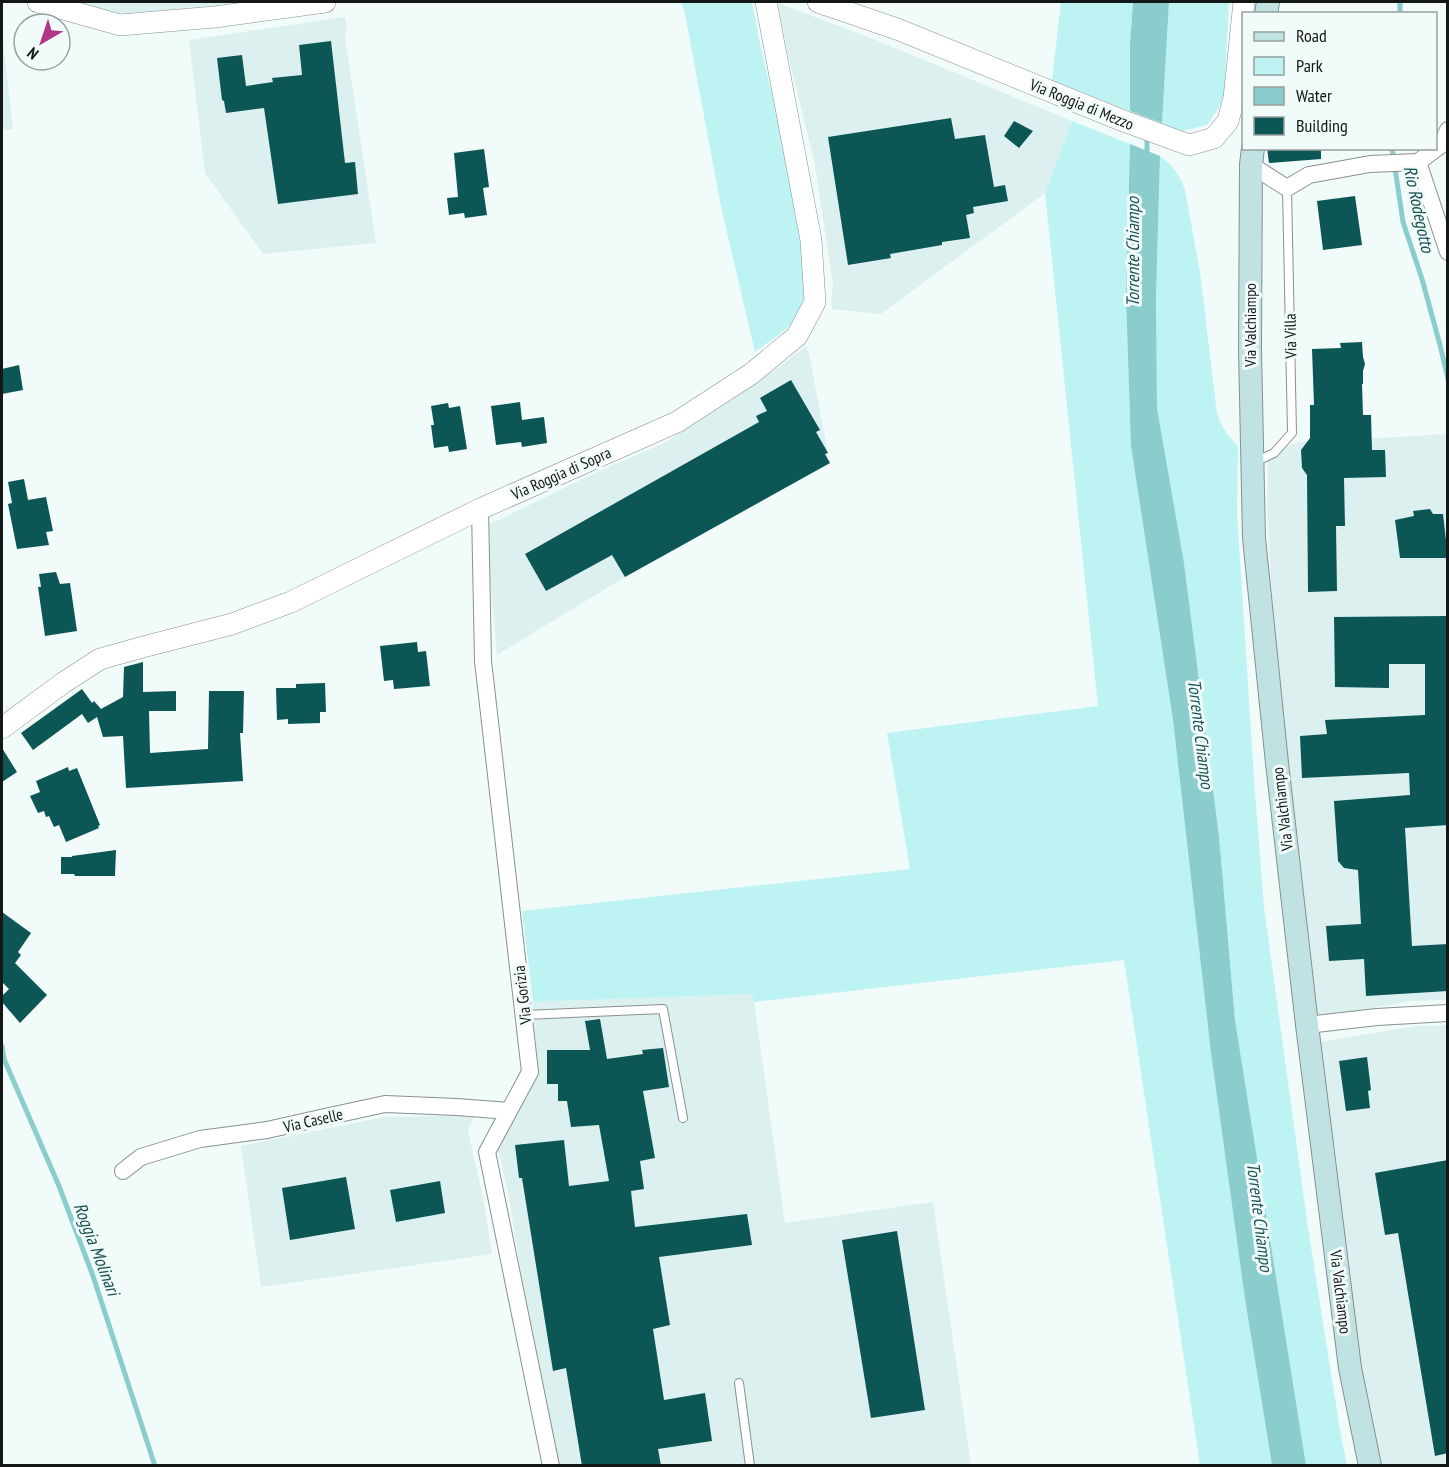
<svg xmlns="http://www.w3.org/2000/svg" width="1449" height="1467" font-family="'PT Sans Narrow',sans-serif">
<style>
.built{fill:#ddf0f0}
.green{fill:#bdf4f3}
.water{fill:#8bcccc}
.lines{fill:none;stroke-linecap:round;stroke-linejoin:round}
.stream{stroke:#8bcccc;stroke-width:5}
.building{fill:#0c5656}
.service-casing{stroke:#889090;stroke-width:10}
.minor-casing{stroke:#889090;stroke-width:18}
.tertiary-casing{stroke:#889090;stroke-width:22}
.secondary-casing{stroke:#889090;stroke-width:24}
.service{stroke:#fff;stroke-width:8}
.minor{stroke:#fff;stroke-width:16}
.tertiary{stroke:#fff;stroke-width:21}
.secondary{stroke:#c0e2e2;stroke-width:22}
.labels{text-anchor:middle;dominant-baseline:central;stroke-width:6;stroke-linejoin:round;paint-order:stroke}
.street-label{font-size:16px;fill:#131716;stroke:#f1fbfa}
.water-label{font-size:18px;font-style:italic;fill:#1b5454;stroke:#f1fbfa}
</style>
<rect width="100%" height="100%" fill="#f1fbfa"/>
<path class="built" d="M50,2H240L185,10L119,15Z
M778,3L873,39L1072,121L1045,193L881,314L832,309L831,302L833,283L814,161L784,39Z
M345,17L347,27L345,34L346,44L376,243L263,254L205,173L189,40Z
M2,31L13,129L2,130Z
M806,346L809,354L828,453L826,455L830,463L625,577L497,655L485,525L501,519L588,476L664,443L778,368Z
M1447,434V1000L1414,1001L1310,1018L1275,644L1267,512L1268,451L1304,441L1344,440Z
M753,994L785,1223L933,1202L971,1465H556L526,1305L508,1192L494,1133L535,1052L533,1002Z
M1447,1025V1465H1379L1371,1430L1357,1342L1313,1043L1416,1026Z
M476,1115L469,1126L468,1131L483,1197L492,1254L261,1287L241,1146L384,1117Z"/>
<path class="green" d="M681,2H752L760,44L789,166L807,285C807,289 807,295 805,299C800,324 773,338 755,352L721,207L685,14Z
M1061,2H1133L1130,43V111L1052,81Z
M1169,2H1229L1224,100L1207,125L1179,132L1162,123Z
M1072,121L1130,144L1126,299L1131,446L1173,720L1211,1053L1245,1299L1272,1465H1200L1124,960L754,1002L752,994L533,1002L522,911L910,869L887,733L1098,706L1045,193Z
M1160,156C1173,166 1180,175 1185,190L1200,272L1217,414C1222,428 1228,436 1238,446L1237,513L1254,779L1264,907L1308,1228L1341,1436L1347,1465H1306L1235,1020L1219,836L1184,563L1157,408L1156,298Z"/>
<path class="water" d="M1133,2H1169L1162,123L1130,111V43Z
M1130,144L1160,156L1156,298L1157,408L1184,563L1219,836L1235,1020L1306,1465H1272L1245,1299L1211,1053L1173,720L1131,446L1126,299Z"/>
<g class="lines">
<path class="stream" d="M1400,14V2
M1392,148L1403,222L1422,279L1440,345L1448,379
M1147,156V135
M2,1046L4,1059L59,1186L93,1276L155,1466"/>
</g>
<path class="building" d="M331,41L345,163L355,162L358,194L278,204L264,108L226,113L224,101L222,100L217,58L242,55L246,86L273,82L272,78L302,75L299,45Z
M951,118L955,139L985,135L994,187L1005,185L1008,201L973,207L974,213L966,215L970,238L942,242V245L890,254L891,258L848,265L828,137Z
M1014,121L1033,131L1019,148L1004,136Z
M1267,148H1321V159L1269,163Z
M484,149L489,187L483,188L487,215L465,218L464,213L449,215L447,198L458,197L454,153Z
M1355,196L1362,245L1323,250L1317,201Z
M1362,342L1363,357L1365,364L1363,371V384H1362L1363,415H1371L1372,450H1385L1386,477L1344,478L1345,526H1336L1337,591L1308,592L1307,475L1302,468L1301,450L1310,438V405H1314L1312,349L1341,348L1340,343Z
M19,365L23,390L2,394V369Z
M791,380L820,430L816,432L828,453L825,454L830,463L625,577L612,555L546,591L525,554L759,422L756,416L767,411L760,398Z
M520,402L522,420L544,417L547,443L522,447L521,442L496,445L491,406Z
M448,403L449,408L460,406L467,449L449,452L448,446L434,448L431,425H434L431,406Z
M24,479L28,500L46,497L53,531L46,532L49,545L17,549L8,504L12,503L8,482Z
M1430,509L1433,514H1443L1448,558H1400L1395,520L1414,516L1413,511Z
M56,572L60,584L70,583L77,631L45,636L38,587H41L39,574Z
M1448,616V825L1405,828L1412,946L1448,944V991L1366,996L1364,959L1329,961L1326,926L1361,924L1358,870L1344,868L1338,861L1334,801L1410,795L1409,773L1302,778L1300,736L1327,734L1325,720L1425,715V664H1389V688L1335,687L1334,617Z
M417,642L418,652L426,651L430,686L394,689L393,680L384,681L380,646Z
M143,662V692L176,691V711H149L150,753L208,749L209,691H244L243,733H240L243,781L126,788L123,736L103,737L97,717L88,723L82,714L33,750L21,733L82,689L92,703L94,701L101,709L123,697L124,667Z
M325,683L326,712H320V723L288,724V719L277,720L276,688H296V684Z
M2,748L17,772L2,782Z
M68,767L69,771L77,768L100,825L98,826L99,828L66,842L59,825L54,827L49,816L46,817L44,811L38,813L30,796L40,792L36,781Z
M116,850L115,876H75L74,874H61V857H72V856Z
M2,912L31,933L18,952L21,955L15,963L47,995L20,1023L2,1002V996L9,989L2,982Z
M600,1019L607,1059L643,1054L642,1050L663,1048L669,1087L643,1091L655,1158L640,1161L644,1189L631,1191L635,1227L747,1214L752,1245L659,1257L670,1325L653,1329L664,1400L705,1393L712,1441L658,1449L661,1466H582L566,1368L553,1371L522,1178H519L515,1145L564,1140L569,1186L609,1181L599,1125L571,1127L567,1101H558V1084H547V1050H590L585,1021Z
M1367,1057L1371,1090L1368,1091L1370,1108L1346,1111L1339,1061Z
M1448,1160V1453L1435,1456L1398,1233L1385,1235L1375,1173Z
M346,1177L355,1229L290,1240L282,1188Z
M440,1181L445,1213L396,1222L390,1190Z
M897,1231L925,1410L871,1418L842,1240Z"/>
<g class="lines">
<defs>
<path id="service" d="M1255,462L1274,453L1292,433L1287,188
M524,1015L663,1009L683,1118
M739,1383L750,1466"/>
<path id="minor" d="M1418,162L1448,252
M1251,165L1287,188L1309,175L1370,164L1418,162L1441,145L1448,130
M480,509L483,661L530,1072L487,1152L551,1466
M1307,1025L1377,1017L1448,1013
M123,1171L141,1157L200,1139L267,1130L325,1117L385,1104L457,1107L509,1111"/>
<path id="tertiary" d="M38,2L120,25L215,17L325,2
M818,2L897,29L1121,120L1189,145L1214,138L1228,121L1234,98L1244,2
M2,728L63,683L100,659L143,647L232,624L291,602L480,509L677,422L751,374L797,336L815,302L811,240L766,2"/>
<path id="secondary" d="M1266,14L1268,2
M1253,148L1251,165L1250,349L1254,538L1277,763L1307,1025L1350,1368L1370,1466"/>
</defs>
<use href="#service" class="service-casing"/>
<use href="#minor" class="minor-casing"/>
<use href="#tertiary" class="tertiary-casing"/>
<use href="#secondary" class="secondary-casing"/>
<use href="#service" class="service"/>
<use href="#minor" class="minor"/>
<use href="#tertiary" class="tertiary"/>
<use href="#secondary" class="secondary"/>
</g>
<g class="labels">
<g class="street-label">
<text transform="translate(1082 104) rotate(22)">Via Roggia di Mezzo</text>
<text transform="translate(1250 325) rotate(-90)">Via Valchiampo</text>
<text transform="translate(1290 336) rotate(-91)">Via Villa</text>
<text transform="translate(561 473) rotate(-24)">Via Roggia di Sopra</text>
<text transform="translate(1282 809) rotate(-97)">Via Valchiampo</text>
<text transform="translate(522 995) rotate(-97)">Via Gorizia</text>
<text transform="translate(313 1120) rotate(-13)">Via Caselle</text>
<text transform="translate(1341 1292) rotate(83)">Via Valchiampo</text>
</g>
<g class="water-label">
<text transform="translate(1419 209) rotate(78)">Rio Rodegotto</text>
<text transform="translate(1132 252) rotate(-90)">Torrente Chiampo</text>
<text transform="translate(1201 734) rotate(83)">Torrente Chiampo</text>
<text transform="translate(1260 1217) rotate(83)">Torrente Chiampo</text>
<text transform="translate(97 1249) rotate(69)">Roggia Molinari</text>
</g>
</g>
<rect width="1449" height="1467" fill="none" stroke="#131716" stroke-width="6"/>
<rect x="1242" y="12" width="195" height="138" fill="#f1fbfa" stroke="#98a09f" stroke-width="1.5"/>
<rect x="1254" y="32" width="30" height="9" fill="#c0e2e2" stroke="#98a09f" stroke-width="1.5"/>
<text x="1296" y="42" font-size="18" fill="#131716">Road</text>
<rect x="1254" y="57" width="30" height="18" fill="#bdf4f3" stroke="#98a09f" stroke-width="1.5"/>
<text x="1296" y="72" font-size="18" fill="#131716">Park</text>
<rect x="1254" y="87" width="30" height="18" fill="#8bcccc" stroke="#98a09f" stroke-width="1.5"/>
<text x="1296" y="102" font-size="18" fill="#131716">Water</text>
<rect x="1254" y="117" width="30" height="18" fill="#0c5656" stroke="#98a09f" stroke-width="1.5"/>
<text x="1296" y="132" font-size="18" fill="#131716">Building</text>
<g transform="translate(42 42) rotate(219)"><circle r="28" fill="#f1fbfa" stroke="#98a09f" stroke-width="1.5"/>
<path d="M0-4.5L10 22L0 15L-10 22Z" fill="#b33788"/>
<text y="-9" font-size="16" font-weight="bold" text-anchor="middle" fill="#131716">N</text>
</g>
</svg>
